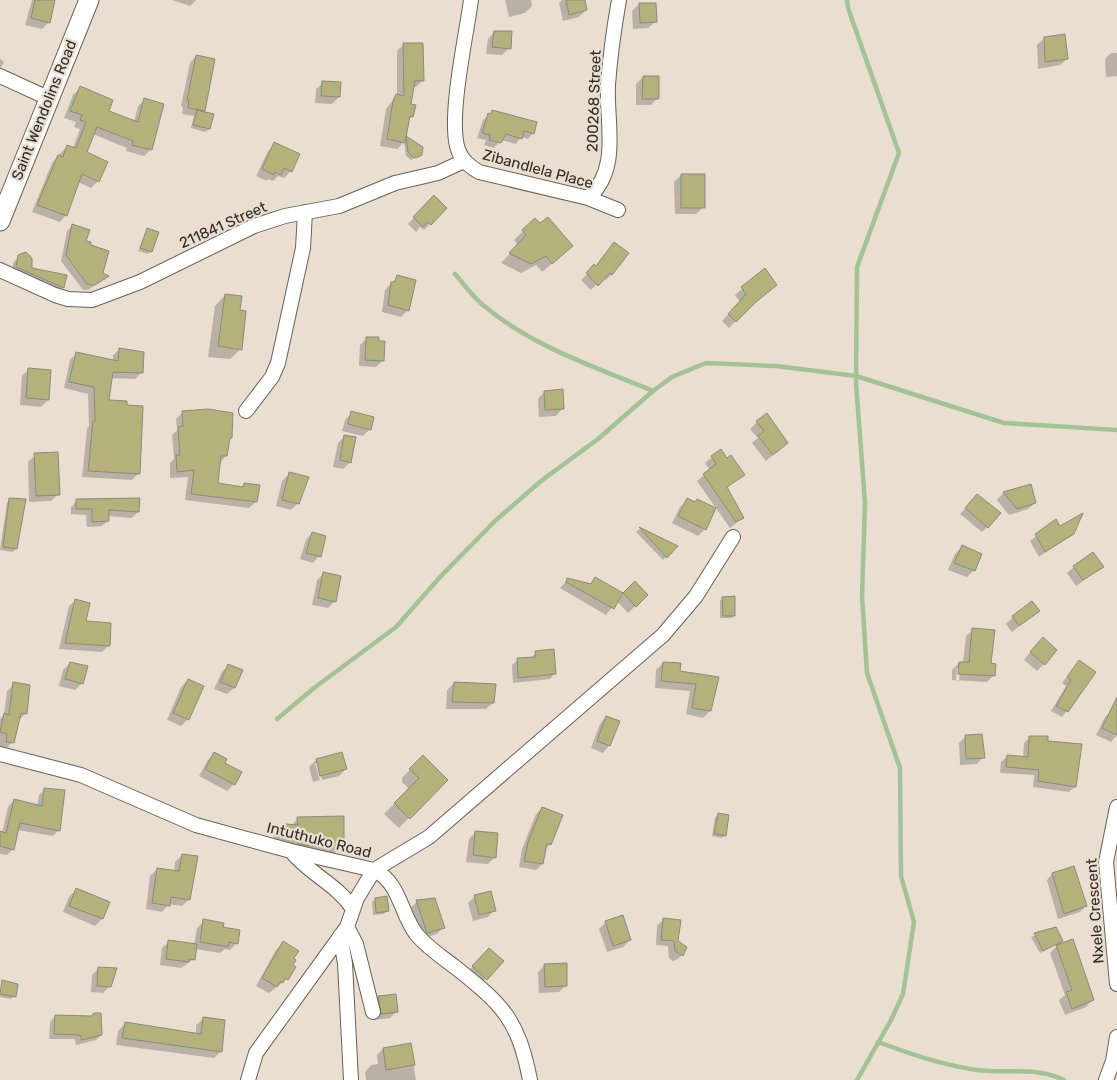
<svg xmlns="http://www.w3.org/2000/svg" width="1117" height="1080" font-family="Rubik,sans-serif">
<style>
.shadow{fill:#0003;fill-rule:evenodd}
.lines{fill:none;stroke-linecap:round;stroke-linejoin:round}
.stream{stroke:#a2c395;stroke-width:4.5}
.building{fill:#b4b17a;stroke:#8b8b7b}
.street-casing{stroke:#6b6155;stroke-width:16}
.secondary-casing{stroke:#6b6155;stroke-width:21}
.street{stroke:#fff;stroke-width:14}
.secondary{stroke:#fff;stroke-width:19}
.labels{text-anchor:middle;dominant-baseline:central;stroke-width:4.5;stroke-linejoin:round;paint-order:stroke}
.street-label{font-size:15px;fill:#2f2b26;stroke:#e9ded0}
</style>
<rect width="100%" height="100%" fill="#e9ded0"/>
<path class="shadow" d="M32,0H54L49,22L42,29L25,25Z
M172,0H196L190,6Z
M505,0H531L532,6L525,13L509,17Z
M562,0H584L586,10L579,17L563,21L559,3Z
M639,4L655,22L648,28L633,29L632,11Z
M494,32L509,48L502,55L486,54L488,39Z
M1044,38L1067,59L1060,65L1038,69L1037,45Z
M404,44L423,80L416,87H413L409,105L412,116L408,121L404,140L406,138L421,154L411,160L406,156L404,142L397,149L380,146L386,109L397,95V51Z
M1111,53H1117V76L1106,77L1105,59Z
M196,56L203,110L201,113L209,129L205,132L191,128L194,116L182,114L183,107L181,106L190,63Z
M0,59L4,62L0,69Z
M643,77L658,98L651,105H636V84Z
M323,83L339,97L332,104L315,103L316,89Z
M80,88L107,111L134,122L138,106L145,100L151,149L144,156L126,151L127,148L93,134L86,153L98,181L91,188L78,182L66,215L60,222L32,212L52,163L67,146L73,148L80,129L74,127L76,122L64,118L73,95Z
M493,111L533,133L528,139L521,137L516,144L501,140L494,148L484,145L486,140L477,138L483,120Z
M275,144L291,171L284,178L278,176L273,181L268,179L267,181L256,176L268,151Z
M681,175L703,207L696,214H675L674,182Z
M434,197L445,208L424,230L420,227L416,232L408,224Z
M73,225L101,273L107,276L88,290H83L61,261L67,231Z
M148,230L151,251L148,254L138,251Z
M523,231L562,255L542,272L536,265L521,273L501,263L518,245L514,240Z
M614,244L612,274L606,280L603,278L591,290L581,280L595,267Z
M22,254L30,269L63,287L60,290L13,270V263Z
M764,270L749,307L729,328L722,321L740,302L735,295Z
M397,277L408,310L401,317L382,312L385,290Z
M225,295L238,312L241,349L230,359L208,357L215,306Z
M367,338L383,360L376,367L359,366L360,345Z
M120,349L141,373L135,379L111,378L107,401L138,474L132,480L82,477L87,429L89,426L88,394L64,388L70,360L77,353L113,361V355Z
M29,369L48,400L41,407L20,405L22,376Z
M544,392L562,409L556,416L539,417L538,399Z
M183,412L231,438L228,441L226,456L219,463L216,484L241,488L244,485L256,502L249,508L185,500L188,477L170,478V463L174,459L172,435L177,430L176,419Z
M352,413L370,429L363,436L342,431L345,420Z
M757,422L787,443L766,461L752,443L758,438L750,429Z
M345,436L350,462L343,469L333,467L338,443Z
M720,451L743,474L726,488L742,518L730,528L697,481L710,470L705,463Z
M35,455L58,494L51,501L29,502L28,462Z
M289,474L298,503L291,510L276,506L282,481Z
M1030,486L1035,503L1028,509L1009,515L997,500L1003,493Z
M10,500L16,548L13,552L0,550L7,503Z
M687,500L705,529L698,536L672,523L680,507Z
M77,501L138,512L132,518L108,516V521L102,526L87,527L86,515L71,514V507Z
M972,501L987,527L982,532L960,514Z
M1055,521L1059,527L1073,533L1039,557L1030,541Z
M639,529L676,547L663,560L636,532Z
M312,533L319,556L313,563L300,559L306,540Z
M962,547L974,570L967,577L948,570L955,554Z
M1074,567H1102L1076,586L1067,573Z
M324,573L335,601L328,608L312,605L317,580Z
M596,578L619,599L635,583L647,595L628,613L617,601L606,615L560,588L568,579L589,585Z
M723,598L734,615L731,618H720V601Z
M76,600L84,622L109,645L102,652L59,649L69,606Z
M1038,611L1012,632L1006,624L1013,617Z
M973,630L994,675L987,682L952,680V670L959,663H963L966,636ZM957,668H960L959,680H956Z
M1036,645L1044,664L1037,671L1024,660Z
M536,652L555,673L550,679L513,683L512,665L518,660L530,659Z
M1079,661L1067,711L1062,717L1051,711L1066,686L1062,683Z
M70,663L82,683L75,690L59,686L63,670Z
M663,663L679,672L718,678L710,711L703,718L686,714L690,691L655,688L656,670Z
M229,665L241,671L234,688L227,694L214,689L222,672Z
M188,680V719L181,726L167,720L181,687Z
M454,683L493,703L486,709H446L447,690Z
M14,684L26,713L18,721L12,742L6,749L0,748V719L4,715L7,691Z
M1112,710L1117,712V735L1111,742L1096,735L1105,717Z
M606,717L609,746L603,753L591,748L600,724Z
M966,736L983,757L977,764L960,765L959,743Z
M1030,737L1046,742L1075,787L1069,792L1033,787L1034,775L1000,773L1001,762L1007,756L1023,758L1024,743Z
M214,753L234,784L227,791L199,776L208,760Z
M423,757L446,780L399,828L384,814L409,789L402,782V778Z
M316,760L346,769L339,776L322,780L318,763H315L320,780L313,782L309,767Z
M45,789L59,830L53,836L17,830L13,849L7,855L0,854V833H2L8,807L14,800L37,806L39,795Z
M542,808L550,844L545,850L542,864L536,870L519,867L522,849L536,814Z
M718,814L725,835L722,838L712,836L715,818Z
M298,818L343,845L333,855L271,840L286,825L291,826Z
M476,832L495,857L488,864L466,862L469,839Z
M182,855L189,899L182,906L169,904L162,912L146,909L150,876L157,869L174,872L175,862Z
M1073,867L1086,906L1080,912L1058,919L1047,880L1052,874Z
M76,890L108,903L102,919L95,926L63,912L69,897Z
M475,896L494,910L488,917L473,921L468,903Z
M375,899L388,911L384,914L373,915L372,902Z
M417,902L443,927L437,934L421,939L410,908Z
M663,920L677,941L686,948L684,953L678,959L673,961L669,958L668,946L656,945L657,926Z
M204,921L222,928L237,943L230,950L225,949L220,953L195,949L194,959L181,968L160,965L162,948L169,942L194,945L197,928Z
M606,922L630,940L623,947L607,952L599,929Z
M1056,928L1061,941L1040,953L1031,937Z
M283,943L292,959L287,979L269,993L256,986L276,950Z
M1057,946L1092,1000L1086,1007L1065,1015L1059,1000L1065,995L1050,953Z
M482,956L502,961L479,986L466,974Z
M545,965L566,985L559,992L539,993L538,972Z
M99,968L110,986L103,993L91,992L92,975Z
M2,981L14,996L11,999L0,997Z
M379,998L397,1011L390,1018L375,1020L372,1004Z
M55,1016L101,1035L96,1040L76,1045L75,1039H49L50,1022Z
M203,1019L221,1051L214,1058L116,1045L118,1031L125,1024L196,1034V1025Z
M410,1044L416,1080H366L365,1072L371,1065L378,1064L377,1055L383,1049Z"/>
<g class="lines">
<path class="stream" d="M847,0L848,8L899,153L857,267L856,383L865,503L862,596L867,673L900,768L901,876L914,922L903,994L891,1020L857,1080
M455,274C464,284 472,296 483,305C531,346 595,367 653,391
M277,719L314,688L396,627L441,576L495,521L541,481L598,439L653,391L672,377L706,363L776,366L856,376L1004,423L1117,430
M878,1042C911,1054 942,1065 977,1070C1007,1074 1036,1066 1064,1080"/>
</g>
<path class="building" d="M35,0H55L50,23L31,18Z
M566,0H585L587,10L569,15Z
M639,3H656L657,22L640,23Z
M494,31H512L511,49L492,47Z
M1065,34L1068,59L1045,62L1044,37Z
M403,43H423L424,81H415L411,104L416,105L413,117L410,116L405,143L387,139L393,101L396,94L404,96Z
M196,55L215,59L205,111L188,108L189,100H187Z
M643,76H659V99H642Z
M322,81L341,82L340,97L321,96Z
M80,86L113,100L109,111L138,122L144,98L164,104L152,150L132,145L133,141L97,127L87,152L108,162L99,182L82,174L67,216L37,205L58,155L63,157L67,145L76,148L86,122L80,120L82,115L70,111Z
M197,110L214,114L210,129L193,125Z
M492,110L537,122L534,134L524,131L522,139L506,134L501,143L489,140L490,135L482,133L488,113L491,114Z
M406,136L423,147L422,155L418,157L414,158L408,152Z
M274,142L300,154L292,172L284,168L281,175L275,172L274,175L262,169Z
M681,174H705V208H681Z
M434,195L447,208L431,225L427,222L423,227L413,217Z
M548,217L573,246L552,264L546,256L531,264L509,253L526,235L522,230L535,218L540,223Z
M72,224L90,230L86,241L91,242V245L109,251L103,273L109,276L95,285L87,284L66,255Z
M147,228L159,232L152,252L140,248Z
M614,242L629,253L612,275L610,273L598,286L586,273L594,264L596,266Z
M26,252L32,258V268L67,275L64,288L16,267L18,255Z
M765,268L777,285L756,302L736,322L728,314L746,294L741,287Z
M397,275L416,280L409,311L388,305L391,282H395Z
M225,294L242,296L240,310L246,311L242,350L218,346Z
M366,337H379V341H385L384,361L365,360Z
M119,348L144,352L143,373L113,372L109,400L127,401V405L143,406L140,474L88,471L93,421H95L94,387L69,382L76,352L118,361Z
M28,368L51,370L49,400L26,398Z
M563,389L564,409L545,410L544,391Z
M208,409L233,413L232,438H230L227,456H221L218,483L243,487L244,483L260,485L257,502L191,494L194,470L177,472L176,455H180L178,427L183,426L182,411Z
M351,411L374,417L371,430L348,424Z
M767,413L788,443L773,455L758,436L764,431L756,421Z
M344,435L356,437L351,463L340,460Z
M721,449L727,458L731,455L745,475L727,487L744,518L736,522L703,474L716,464L711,456Z
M58,452L60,495L36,496L34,453Z
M289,472L309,477L299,504L282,500Z
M1031,484L1036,503L1017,509L1003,492Z
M977,494L1001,513L988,528L965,508Z
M9,498L26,499L17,549L3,547Z
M140,498L139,512L109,510V521L92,522V509H76V499Z
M687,498L695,502L697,499L716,508L706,530L678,516Z
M1083,513L1074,534L1045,552L1035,534L1056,519L1060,526Z
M639,527L678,546L667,558Z
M312,532L326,536L321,557L306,553Z
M962,545L982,554L975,571L954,563Z
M1093,552L1104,567L1083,580L1073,566Z
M323,572L341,576L336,602L318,598Z
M595,577L623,593L614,609L566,582L567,578L591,584Z
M635,581L648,595L636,607L623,593Z
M735,596V616H723L722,597Z
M75,599L90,603L86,621L111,623L110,646L65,643Z
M1032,601L1040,611L1019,626L1012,616Z
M972,628L995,630L991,663L996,664L995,676L958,674L959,662H969Z
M1043,637L1057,650L1045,665L1030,652Z
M554,649L556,674L518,678L517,658L536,657L535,651Z
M1079,660L1096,672L1068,712L1056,706L1071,680L1067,677Z
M70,662L88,666L83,684L65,679Z
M663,662L681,663L680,671L719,677L711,711L692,708L696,684L661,681Z
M228,664L243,670L235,688L220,682Z
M188,679L204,686L189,720L173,713Z
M13,682L30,685L27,714L21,713L14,743L6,742L7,734L0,732L4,713L9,715Z
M454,682L496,684L494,703L452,702Z
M1117,697V735L1102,728Z
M606,716L620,721L610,746L597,741Z
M982,734L985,758L966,759L965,735Z
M1029,736H1048V741L1082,744L1076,787L1038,781L1039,770L1006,767L1007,755L1028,757Z
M214,752L227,759L225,763L242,772L235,785L205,769Z
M342,752L347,769L320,776L316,759Z
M423,755L448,780L410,819L394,803L419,778L409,769Z
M44,788L65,790L60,831L20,823L14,850L0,846V831L6,833L14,799L42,806Z
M542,807L563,815L551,845L547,843L543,864L524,861L528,842Z
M718,813L729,815L726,836L714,834Z
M344,816V845L309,846L298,844V838L284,836L281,833L282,826L286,824L298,825L297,817Z
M475,831L498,833L496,858L473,855Z
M182,854L198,856L190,900L171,897L170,906L152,903L157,868L179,871Z
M1074,866L1087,906L1064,914L1052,873Z
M76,888L110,902L103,919L69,906Z
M491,891L496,911L479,915L474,895Z
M387,896L389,911L376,913L375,898Z
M435,898L445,928L427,933L416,900Z
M623,915L631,940L613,946L605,921Z
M663,918L681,920L678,941L687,947L683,956L675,951L674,941L661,940Z
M203,919L224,923L223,927L240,930L238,944L229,942L228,947L200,942Z
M1056,927L1063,941L1043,951L1034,933Z
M1073,939L1094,1000L1072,1009L1066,992L1072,990L1056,945Z
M168,940L197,944L195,960L189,959V962L166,959Z
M283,941L299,951L294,958L296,960L293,965L296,967L288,980L285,978L283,983L281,981L277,987L262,978Z
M489,948L504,961L487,980L472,966Z
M567,963V986L545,987L544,964Z
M98,967L117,968L111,987L97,986Z
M2,980L18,984L16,997L0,994Z
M396,994L398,1012L381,1014L378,996Z
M94,1013H101L102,1035L82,1040L80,1035L54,1034L55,1015L91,1016Z
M203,1017L225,1020L222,1052L122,1038L125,1022L201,1034Z
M411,1043L415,1065L386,1070L383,1048Z"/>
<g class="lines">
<defs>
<path id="street" d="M471,0C466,37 449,113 457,146C460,159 469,166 479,172L588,198L618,210
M0,76L48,98
M588,198C621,169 606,123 608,85C610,56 614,28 619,0
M0,270L55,295L68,299L92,300L140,282L254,226L285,216L339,206L395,183L438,173L464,161
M246,411L272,377L278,363L303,248L305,212
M0,754L81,775L196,825L291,851L374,870C401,883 400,914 417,935C428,948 442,957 455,967C503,1005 518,1019 530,1080
M1117,807L1106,862L1117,984
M291,851C309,874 337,884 353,909
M347,927L356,944L373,1012
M340,936L345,963L351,1080
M248,1080L256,1053L347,927L357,898L374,870L429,837L663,635L696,596L733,537
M1106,1080L1113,1061L1117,1037"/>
<path id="secondary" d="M0,221L89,0"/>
</defs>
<use href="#street" class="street-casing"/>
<use href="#secondary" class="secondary-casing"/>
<use href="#street" class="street"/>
<use href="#secondary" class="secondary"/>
</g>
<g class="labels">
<g class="street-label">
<text transform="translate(594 101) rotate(-88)">200268 Street</text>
<text transform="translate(44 110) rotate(-68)">Saint Wendolins Road</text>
<text transform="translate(538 169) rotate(15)">Zibandlela Place</text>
<text transform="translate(223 225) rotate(-24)">211841 Street</text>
<text transform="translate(319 840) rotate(14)">Intuthuko Road</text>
<text transform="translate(1095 911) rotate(-94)">Nxele Crescent</text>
</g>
</g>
</svg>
